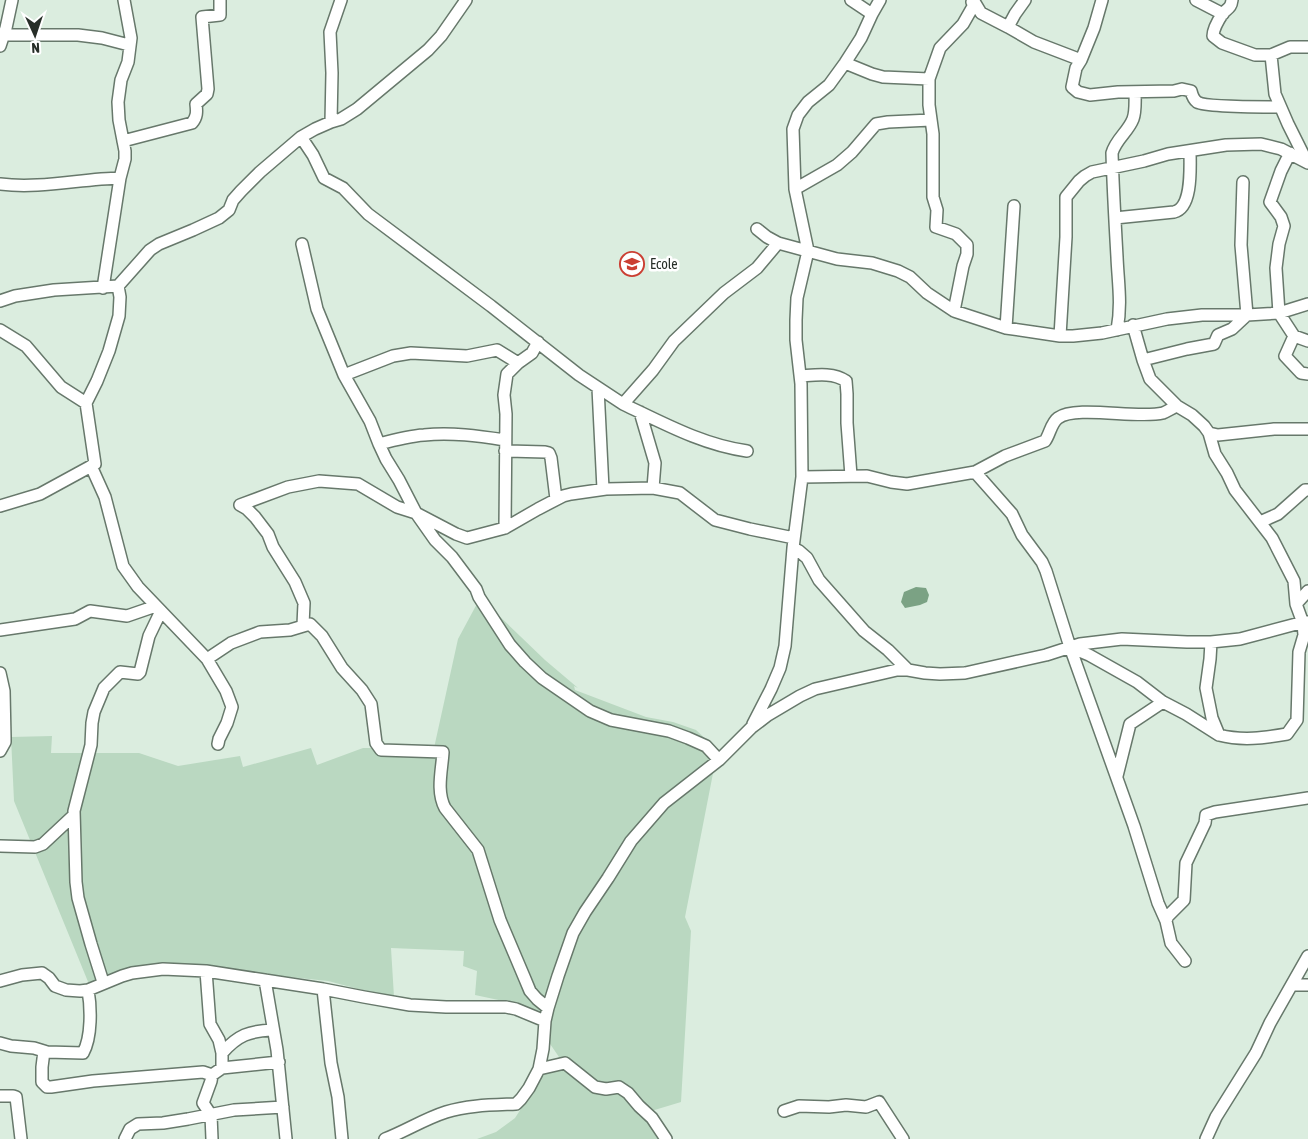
<svg xmlns="http://www.w3.org/2000/svg" width="1308" height="1139" font-family="'Asap Condensed',sans-serif">
<style>
.green{fill:#bad8c1}
.water{fill:#7ba284}
.lines{fill:none;stroke-linecap:round;stroke-linejoin:round}
.street-casing{stroke:#67786b;stroke-width:14}
.street{stroke:#fff;stroke-width:11}
.labels{text-anchor:middle;dominant-baseline:central;stroke-width:5;stroke-linejoin:round;paint-order:stroke}
.poi-label{font-size:14px;fill:#272e28;stroke:#fff;text-anchor:start}
</style>
<rect width="100%" height="100%" fill="#dbeddf"/>
<path class="green" d="M479,600L492,609L545,660L578,688L574,686L575,690L646,717L673,722L696,730L711,744L716,758L685,917L691,931L681,1102L638,1115L665,1134L668,1139H477L496,1132L515,1118L541,1078L559,1057L529,1013L508,1002L475,995L477,971L463,966L464,951L391,948L394,997H389L328,981L270,975L204,965L125,973L91,989L14,801L11,737L52,736L51,753H139L178,766L240,756L243,767L311,748L317,765L363,748H434L458,639Z"/>
<path class="water" d="M916,587L926,588L929,595L927,602L920,605L905,608L901,602L904,592Z"/>
<g class="lines">
<defs>
<path id="street" d="M851,0L872,14
M1196,0L1223,14
M1232,0C1231,8 1228,8 1223,13C1219,19 1213,29 1213,36L1222,43L1255,55H1271L1275,94L1288,124L1307,162
M972,2L975,3L981,13L1008,27L1015,14L1025,0
M1008,27L1034,42L1081,60L1076,68L1072,87L1078,92L1090,95L1118,92L1174,91L1182,89L1191,91C1192,95 1193,99 1197,102C1204,107 1267,107 1280,107
M4,35H78L102,38L129,45
M0,46L6,28L12,0
M1271,55L1290,47H1308
M1081,60L1094,28L1102,0
M845,63L872,74L883,77L929,79
M331,122L332,73L330,32L341,0
M301,137L313,155L324,178L343,188L368,214L491,306L579,375L623,404L653,370L674,341L724,293L757,268L778,243
M123,141L192,123C197,117 197,112 196,104L207,94L208,89L202,17L220,15V0
M1290,153L1281,171L1270,202L1281,217L1284,226L1279,244L1276,268L1279,313L1294,336L1285,356L1301,373L1308,374
M0,184C40,189 80,179 120,178
M795,189L837,165L852,152L876,124L888,122L931,120
M1115,218L1174,212C1193,208 1190,166 1190,151
M757,229L767,237L778,243L837,259L872,263L898,271L910,277L927,293L954,311L1006,328L1060,336H1073L1102,333L1167,319L1202,315H1247L1279,313L1308,304
M302,244L317,309L344,375L370,421L379,444L386,459L399,480L416,513L435,540L452,557L476,589L479,597L510,645L525,662L542,678L590,711L611,720L669,731L688,738L706,746L719,760
M103,288L120,178L125,159V151L119,120L118,102L121,80L128,62L131,38L124,0
M0,301L15,296L54,290L118,286L150,250L159,244L193,230L219,218L229,210L233,200L241,191L260,172L301,137L315,129L331,122L341,119L357,109L428,50L441,36L466,0
M954,311L963,266L967,254V245L956,234L936,227L937,210L933,197V134L929,105V79L940,48L963,24L975,3
M1133,325L1143,360L1150,379L1177,406L1192,415L1204,426L1209,433L1215,454L1227,473L1235,490L1272,538L1294,581L1296,604L1303,623L1304,635L1299,652L1297,720L1287,734C1264,738 1242,741 1219,735L1212,718L1206,688L1210,659L1211,642
M1006,328L1014,206
M0,330L26,346L61,387L86,403
M1117,330C1122,304 1118,282 1117,257C1115,222 1113,187 1112,153C1116,139 1128,132 1133,119C1136,111 1135,100 1135,92
M1060,336L1066,237V197L1079,181L1085,176L1092,172L1144,161L1168,154L1226,145L1261,144L1281,149L1308,163
M1294,336L1308,341
M1143,360L1187,349L1214,344L1218,335L1232,329L1247,315L1241,245L1243,182
M344,375L393,356L411,353L467,356L497,350L518,363
M801,376C815,375 833,372 846,381L847,394V423L851,476
M598,388L603,489
M623,404C663,423 703,445 747,451
M640,412L655,463L653,488
M1209,433L1218,435L1274,429H1308
M379,444C394,440 409,436 424,435C451,432 479,436 505,440
M505,451L545,452L549,453L551,458L556,499
M91,466L105,497L123,566L138,587L207,659L226,691L232,707L227,723L219,739L218,744
M975,472L1005,456L1045,441C1050,434 1051,423 1058,418C1076,405 1137,419 1163,413C1168,411 1172,408 1177,406
M802,477L867,476L891,482L907,484L975,472L1012,514L1022,535L1042,562L1046,571L1070,647L1134,826L1158,903L1166,921L1171,943L1185,961
M240,505L288,487L319,481L358,484L397,507L416,513L456,534L467,538L505,528L538,509L563,496L571,494L606,489L653,488L680,493L715,520L750,529L794,538
M240,505L247,509L255,517L268,534L273,547L295,582L304,603L303,625
M0,506L40,494L95,464L86,403L97,381L109,351L119,316L120,297L118,286
M1260,522L1278,514L1305,490H1308
M505,528L506,414L504,395L507,374L518,363L532,353L538,342
M793,548L799,551L807,558L819,580L864,631L888,650L908,670
M1296,604L1308,591
M0,630L75,619L90,611L127,616L156,606
M1070,647L1089,655L1137,682L1163,702L1186,714L1219,735
M207,659L231,643L260,632L290,630L310,624L322,636L342,668L362,690L371,704L376,743L381,750L443,752C442,770 436,791 445,808L478,850L500,920L525,979L530,991L537,999L548,1008
M0,673L4,691L5,738V742L0,751
M753,724L771,689L780,668L785,646L793,548L802,477L801,384L796,340V320L797,298L808,251L795,189L793,129L798,115L808,102L829,85L845,63L861,38L872,14L880,0
M1117,776L1130,724L1163,702
M0,846L35,847L43,844L74,815
M1166,921L1168,916L1184,900L1186,863L1205,823L1206,815L1215,812L1308,798
M206,971L210,1024L219,1040L222,1053V1068
M265,980L277,1050L286,1139
M0,981L22,975L42,973L49,978L55,986L66,990L80,991L88,990L122,976L132,973L163,969L206,971L323,989L364,997L410,1005L446,1007H506L516,1009L545,1021
M103,982L91,944L78,898L76,882L74,811L91,745L92,723L94,712L104,688L120,672L138,674L140,672L149,636L161,611
M1292,985H1308
M323,989L331,1063L338,1097L342,1139
M0,1043L11,1046L34,1048L47,1052L83,1053C92,1037 91,1007 88,990
M44,1051L42,1067V1082L47,1087H51L93,1081L203,1072L212,1075L222,1068L279,1062
M222,1053C238,1035 249,1031 273,1030
M539,1069L565,1063L595,1087L606,1089L619,1087L628,1093L639,1106L652,1118L666,1139
M212,1075L211,1081L203,1103L211,1115L212,1139
M0,1096H13L16,1097L21,1139
M784,1111L799,1106L829,1107L846,1105L866,1107L879,1102L903,1139
M125,1139L130,1129L138,1124L163,1123L188,1119L234,1110L283,1107
M385,1139C406,1131 424,1119 446,1112C468,1105 493,1105 516,1104L521,1099L529,1088L539,1069L543,1049L545,1021L548,1008L558,976L573,933L585,912L608,878L631,841L664,803L719,760L751,728L768,715L800,696L815,689L897,670H908L925,673L940,674L965,673L1046,655L1080,644L1122,639L1187,642H1211L1240,639L1300,623L1308,622
M1206,1139L1216,1117L1256,1053L1270,1023L1308,956"/>
</defs>
<use href="#street" class="street-casing"/>
<use href="#street" class="street"/>
</g>
<defs>
<symbol id="school-ring" viewBox="-11 -11 22 22"><circle r="9.5" fill="#fff" stroke="#cb3e32" stroke-width="1.5"/><path d="M0-5L7-2L0 1L-7-2ZM-4 1L0 2.5L4 1V4Q0 6-4 4Z" fill="#cb3e32"/></symbol>
</defs>
<g fill-rule="evenodd">
<use href="#school-ring" x="618" y="250" width="28" height="28"/>
</g>
<g class="labels">
<g class="poi-label">
<text x="650" y="264">Ecole</text>
</g>
</g>
<g transform="translate(35 35) rotate(177)" stroke="#ffffff" stroke-width="4" paint-order="stroke">
<path d="M0-4L9 19L0 12L-9 19Z" fill="#272e28"/>
<text y="-8" font-size="14" font-weight="bold" text-anchor="middle" fill="#272e28">N</text>
</g>
</svg>
